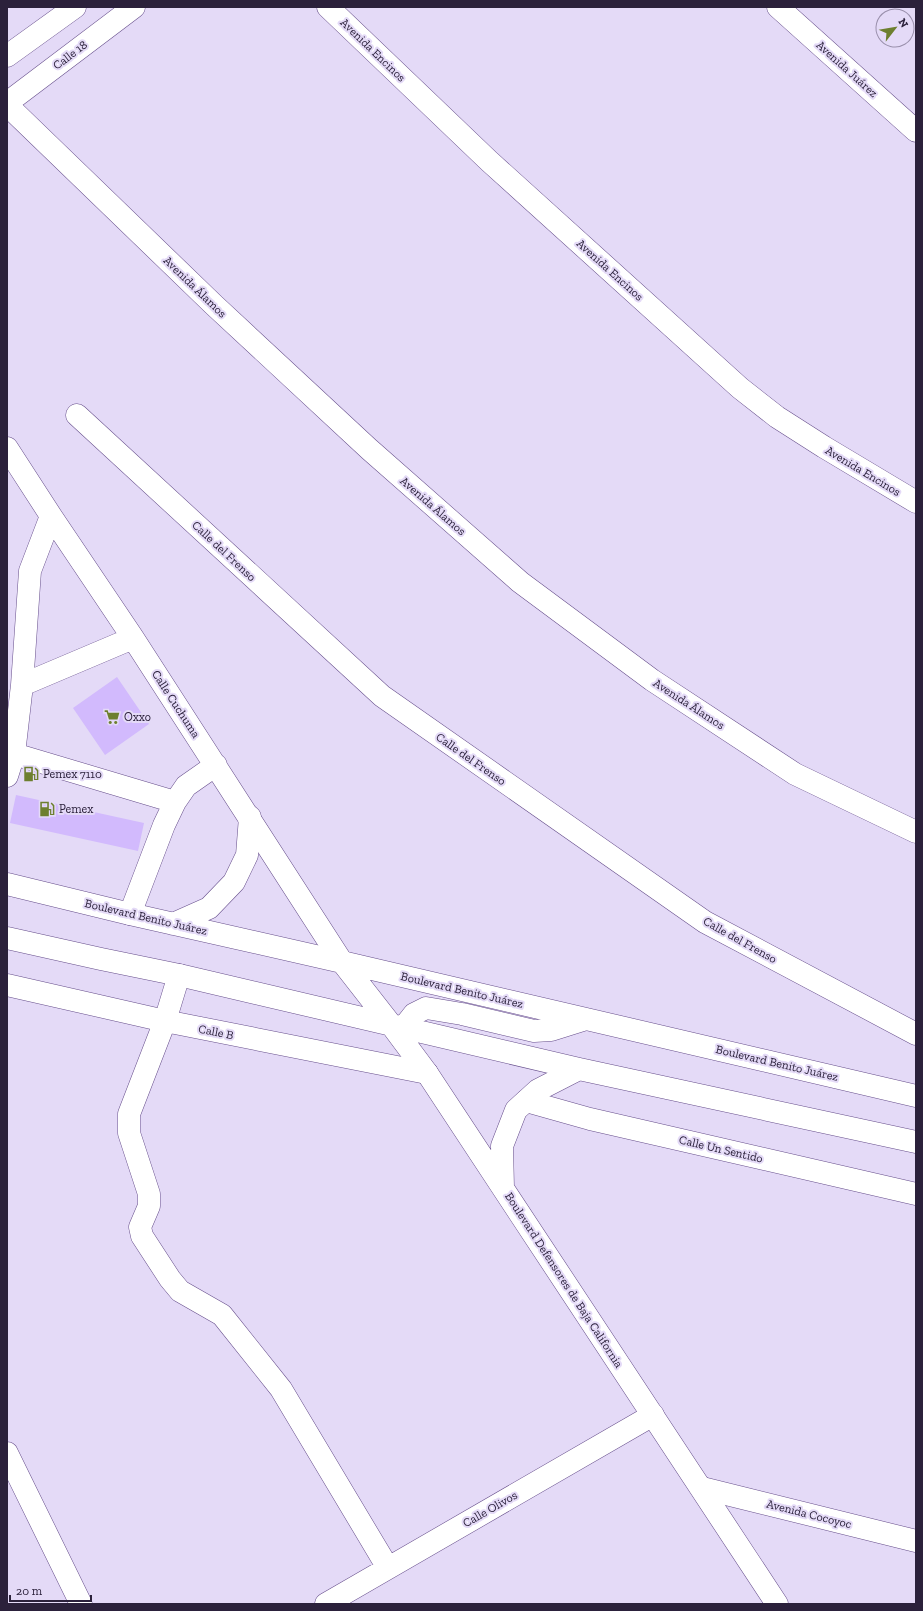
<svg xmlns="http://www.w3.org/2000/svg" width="923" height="1611" font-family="'Zilla Slab',serif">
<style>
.building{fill:#d2bafd}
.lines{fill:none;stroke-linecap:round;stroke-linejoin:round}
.minor-casing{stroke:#664e8b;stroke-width:23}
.major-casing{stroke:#664e8b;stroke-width:23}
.minor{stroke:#fff;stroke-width:22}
.major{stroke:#fff;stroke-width:22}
.labels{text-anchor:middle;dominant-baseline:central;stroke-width:4;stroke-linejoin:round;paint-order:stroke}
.street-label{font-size:12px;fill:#2b213b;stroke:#e4daf7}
.poi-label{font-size:12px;fill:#2b213b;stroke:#e4daf7;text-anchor:start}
</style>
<rect width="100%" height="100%" fill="#e4daf7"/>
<path class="building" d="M117,677L149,724L105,755L73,708Z
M16,795L144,823L138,851L10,823Z"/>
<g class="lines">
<defs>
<path id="minor" d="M328,7L489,161L740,388L777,417L824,447L916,502
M778,7L916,131
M7,56L75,7
M7,103L134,7
M7,105L214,305L369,449L520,582L652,680L795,774L916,832
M77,415L382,696L705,922L916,1034
M7,448L51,516L133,638L342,962
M22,685L133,638
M14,754L22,685L30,571L51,516
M7,776L14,754L175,802L164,825L130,914
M175,802L186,786L216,765
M179,975L165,1021L129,1114V1133L149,1194V1206L140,1227L142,1236L170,1279L180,1291L222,1315L281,1389L388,1568
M7,985L165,1021L427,1073
M526,1101L590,1119L916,1194
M7,1453L81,1604
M702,1488L916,1541
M326,1604L653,1415"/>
<path id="major" d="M7,884L130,914L342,962L916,1096
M173,924L209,908L234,882L247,855L250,817
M7,938L101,959L179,975L579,1069L916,1142
M342,962L392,1026L427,1073L777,1604
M403,1028L414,1014L426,1008L462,1014L534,1031L551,1030L586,1019
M503,1188L502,1146L516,1110L538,1090L579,1069"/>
</defs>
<use href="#minor" class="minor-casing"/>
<use href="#major" class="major-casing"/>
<use href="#minor" class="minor"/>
<use href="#major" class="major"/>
</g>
<defs>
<symbol id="supermarket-bare" viewBox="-9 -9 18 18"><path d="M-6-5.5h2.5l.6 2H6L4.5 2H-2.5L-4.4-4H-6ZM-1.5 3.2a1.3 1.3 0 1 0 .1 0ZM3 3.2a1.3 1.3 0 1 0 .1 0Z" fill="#6d7f2f" stroke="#e4daf7" stroke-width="2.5" paint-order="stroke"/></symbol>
<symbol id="fuel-bare" viewBox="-9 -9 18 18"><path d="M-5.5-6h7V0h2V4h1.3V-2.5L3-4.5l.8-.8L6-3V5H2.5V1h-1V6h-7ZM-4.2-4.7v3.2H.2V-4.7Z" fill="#6d7f2f" stroke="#e4daf7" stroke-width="2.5" paint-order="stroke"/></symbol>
</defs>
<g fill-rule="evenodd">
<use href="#supermarket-bare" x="101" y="706" width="22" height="22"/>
<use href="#fuel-bare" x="20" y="763" width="22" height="22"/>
<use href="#fuel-bare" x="36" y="798" width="22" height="22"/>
</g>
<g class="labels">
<g class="street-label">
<text transform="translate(373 50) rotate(44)">Avenida Encinos</text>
<text transform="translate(70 55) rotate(-37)">Calle 18</text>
<text transform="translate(847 69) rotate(42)">Avenida Juárez</text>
<text transform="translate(610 270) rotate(42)">Avenida Encinos</text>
<text transform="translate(195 287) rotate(44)">Avenida Álamos</text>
<text transform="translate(863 471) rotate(31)">Avenida Encinos</text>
<text transform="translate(433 506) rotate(41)">Avenida Álamos</text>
<text transform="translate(224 551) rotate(43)">Calle del Frenso</text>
<text transform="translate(176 704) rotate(57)">Calle Cuchuma</text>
<text transform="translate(689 704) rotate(33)">Avenida Álamos</text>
<text transform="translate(471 759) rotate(35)">Calle del Frenso</text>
<text transform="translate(146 917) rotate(13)">Boulevard Benito Juárez</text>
<text transform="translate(740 940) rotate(29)">Calle del Frenso</text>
<text transform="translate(462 990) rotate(13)">Boulevard Benito Juárez</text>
<text transform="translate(216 1032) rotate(11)">Calle B</text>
<text transform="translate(777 1063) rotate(13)">Boulevard Benito Juárez</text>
<text transform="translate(721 1149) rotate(13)">Calle Un Sentido</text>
<text transform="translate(564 1280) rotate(57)">Boulevard Defensores de Baja California</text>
<text transform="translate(490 1509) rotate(-30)">Calle Olivos</text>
<text transform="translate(809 1514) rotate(14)">Avenida Cocoyoc</text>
</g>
<g class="poi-label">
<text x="124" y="717">Oxxo</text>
<text x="43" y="774">Pemex 7110</text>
<text x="59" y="809">Pemex</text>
</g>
</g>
<rect width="923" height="1611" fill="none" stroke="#2b213b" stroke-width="16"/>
<g transform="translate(895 28) rotate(59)"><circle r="19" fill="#e4daf7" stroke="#9a90ac"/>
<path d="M0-3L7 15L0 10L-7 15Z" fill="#6d7f2f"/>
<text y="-6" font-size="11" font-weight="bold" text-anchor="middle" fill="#2b213b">N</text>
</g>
<path d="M10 1595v6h81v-6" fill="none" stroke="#2b213b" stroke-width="2"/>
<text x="16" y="1595" font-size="12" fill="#2b213b" stroke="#e4daf7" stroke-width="3" paint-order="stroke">20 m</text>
</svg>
